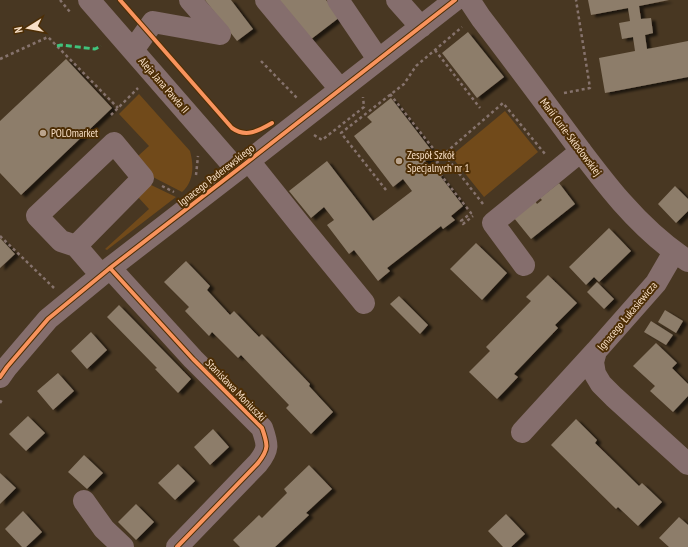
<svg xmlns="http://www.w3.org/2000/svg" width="688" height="547" font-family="'PT Sans Narrow',sans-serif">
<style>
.green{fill:#714a1a}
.building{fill:#8d7d6a;filter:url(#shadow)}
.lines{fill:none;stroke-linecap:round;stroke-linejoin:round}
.path{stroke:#86736d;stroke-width:2.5;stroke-dasharray:3 3;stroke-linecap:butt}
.minor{stroke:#856e6d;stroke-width:22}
.quiet{stroke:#40c37c;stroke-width:3;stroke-dasharray:6 3;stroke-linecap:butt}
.cycleway-casing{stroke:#4d2e05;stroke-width:6}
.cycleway{stroke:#f8935d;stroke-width:4}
.poi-dot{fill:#baa48d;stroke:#4d2e05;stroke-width:1.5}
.labels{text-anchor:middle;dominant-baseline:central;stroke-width:4;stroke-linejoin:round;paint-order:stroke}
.street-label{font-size:11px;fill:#f8dfc6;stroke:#4d2e05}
.poi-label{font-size:11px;fill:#f8dfc6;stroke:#4d2e05;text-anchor:start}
</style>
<defs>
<filter id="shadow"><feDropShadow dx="4.5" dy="2.5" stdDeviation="1" flood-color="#0009"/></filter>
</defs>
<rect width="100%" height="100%" fill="#483722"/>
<path class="green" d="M139,94L190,151C194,165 194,182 182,192L149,175L148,167L138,156L149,146L119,114Z
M505,111L538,152L484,197L451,156Z
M149,184L176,197L107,250L105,249L149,209L138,197Z"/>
<path class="building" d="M205,0H231L253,29L237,41Z
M279,0H326L340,17L310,40Z
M588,0H669L639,6L641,19L651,18L653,33L645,35L647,49L688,41V77L605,93L599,58L635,51L633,37L622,39L619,23L630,21L628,8L591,15Z
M468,32L504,77L477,98L442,53Z
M66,59L112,108L21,195L0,173V121Z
M391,98L435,155L423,163L426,168L431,164L463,206L451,216L455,220L443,229L441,226L387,268L390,271L378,281L354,250L349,254L327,225L334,220L324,207L311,218L289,191L327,161L373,221L412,191L403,179L393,187L354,136L372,122L367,117Z
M559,183L575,204L531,239L514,218L535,201L537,204L542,200L540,198Z
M675,186L688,199V211L676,223L658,204Z
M609,228L631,251L599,282L594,277L586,285L569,267Z
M0,238L15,254L0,268Z
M476,243L507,273L482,300L450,269Z
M186,261L210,286L207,290L230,315L234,311L259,337L262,334L310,384L309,386L333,412L311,434L286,408L289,405L241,355L238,358L212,332L209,336L185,311L189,307L164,282Z
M548,275L577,303L555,325L558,328L514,374L518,377L497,399L469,372L490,351L486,347L531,301L526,297Z
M597,282L614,299L604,309L587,292Z
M399,296L428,325L420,334L390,304Z
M119,305L191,379L178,393L155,369L157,368L107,317Z
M665,310L683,321L676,333L658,322Z
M651,321L673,335L666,345L644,332Z
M91,332L107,350L87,369L71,351Z
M656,343L677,363L672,368L688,384V396L673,412L650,391L655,386L633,366Z
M58,373L74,391L53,410L37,391Z
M28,416L45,433L26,451L9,434Z
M576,419L597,440L595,443L639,486L642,483L662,502L638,526L618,507L616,509L551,445Z
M213,429L229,447L210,465L194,447Z
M84,455L103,473L87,489L68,472Z
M178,464L195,481L175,500L158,483Z
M309,465L332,489L306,513L309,515L275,547H240L233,540L259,515L262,518L287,493L284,489Z
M0,473L16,488L0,504Z
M136,504L154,522L136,540L118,522Z
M23,511L42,532L26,547H22L5,529Z
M506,514L525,534L511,547H503L488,531Z
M679,517L688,525V547H669L659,538Z"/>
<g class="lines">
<path class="path" d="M60,0L70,12
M435,50L480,108
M0,59L48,37L118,108
M261,61L297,98
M564,93L590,88L576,0
M390,94L436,152L439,161L433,165L471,213L461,221L463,224L473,216
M111,115L138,88
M314,135L322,140L364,107L363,97
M196,175L198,156
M162,186L174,192
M386,190L341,133L404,84L416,66L462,27
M483,204L444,154L503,103L545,154
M0,236L54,288
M0,403L3,398"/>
<path class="minor" d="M89,0L237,170
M266,0L340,89
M338,0L378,59
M397,0L421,27
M469,0L481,18C508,53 534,88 560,123C597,173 635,227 688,261
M133,50L153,22L220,34L190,0
M249,161L301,226L364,303
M76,246L61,241L37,216L114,143L143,178L76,246L101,275
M674,252L656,283L596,351L593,362L595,374L601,384L614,397L688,464
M524,265L493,223L581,151
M110,268L193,359L262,428C268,445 269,449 258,463L177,547
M0,377L7,367L48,319L110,268L237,170L455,0
M522,432L596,351
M84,501L104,529L123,547"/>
<path class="quiet" d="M57,46L61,45L95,49L101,46"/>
<defs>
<path id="cycleway" d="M120,0L232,128C246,138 258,131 272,123
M110,268L193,359L262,428C268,445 269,449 258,463L177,547
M0,377L7,367L48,319L110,268L237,170L455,0"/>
</defs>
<use href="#cycleway" class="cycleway-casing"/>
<use href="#cycleway" class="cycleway"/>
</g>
<g class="poi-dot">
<circle cx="43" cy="133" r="4"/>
<circle cx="399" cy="161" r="4"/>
</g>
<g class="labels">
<g class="street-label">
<text transform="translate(164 85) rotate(49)">Aleja Jana Pawła II</text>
<text transform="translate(571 137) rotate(53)">Marii Curie-Skłodowskiej</text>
<text transform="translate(216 175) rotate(-38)">Ignacego Paderewskiego</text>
<text transform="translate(627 316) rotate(-50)">Ignacego Łukasiewicza</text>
<text transform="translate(236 390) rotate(46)">Stanisława Moniuszki</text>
</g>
<g class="poi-label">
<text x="51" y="133">POLOmarket</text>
<text x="407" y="155">Zespół Szkół<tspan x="407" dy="13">Specjalnych nr 1</tspan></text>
</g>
</g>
<g transform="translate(28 28) rotate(259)" stroke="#4d2e05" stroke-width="3" paint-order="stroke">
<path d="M0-3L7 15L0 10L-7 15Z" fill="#f8dfc6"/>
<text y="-6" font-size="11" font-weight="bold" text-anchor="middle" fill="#f8dfc6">N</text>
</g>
</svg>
